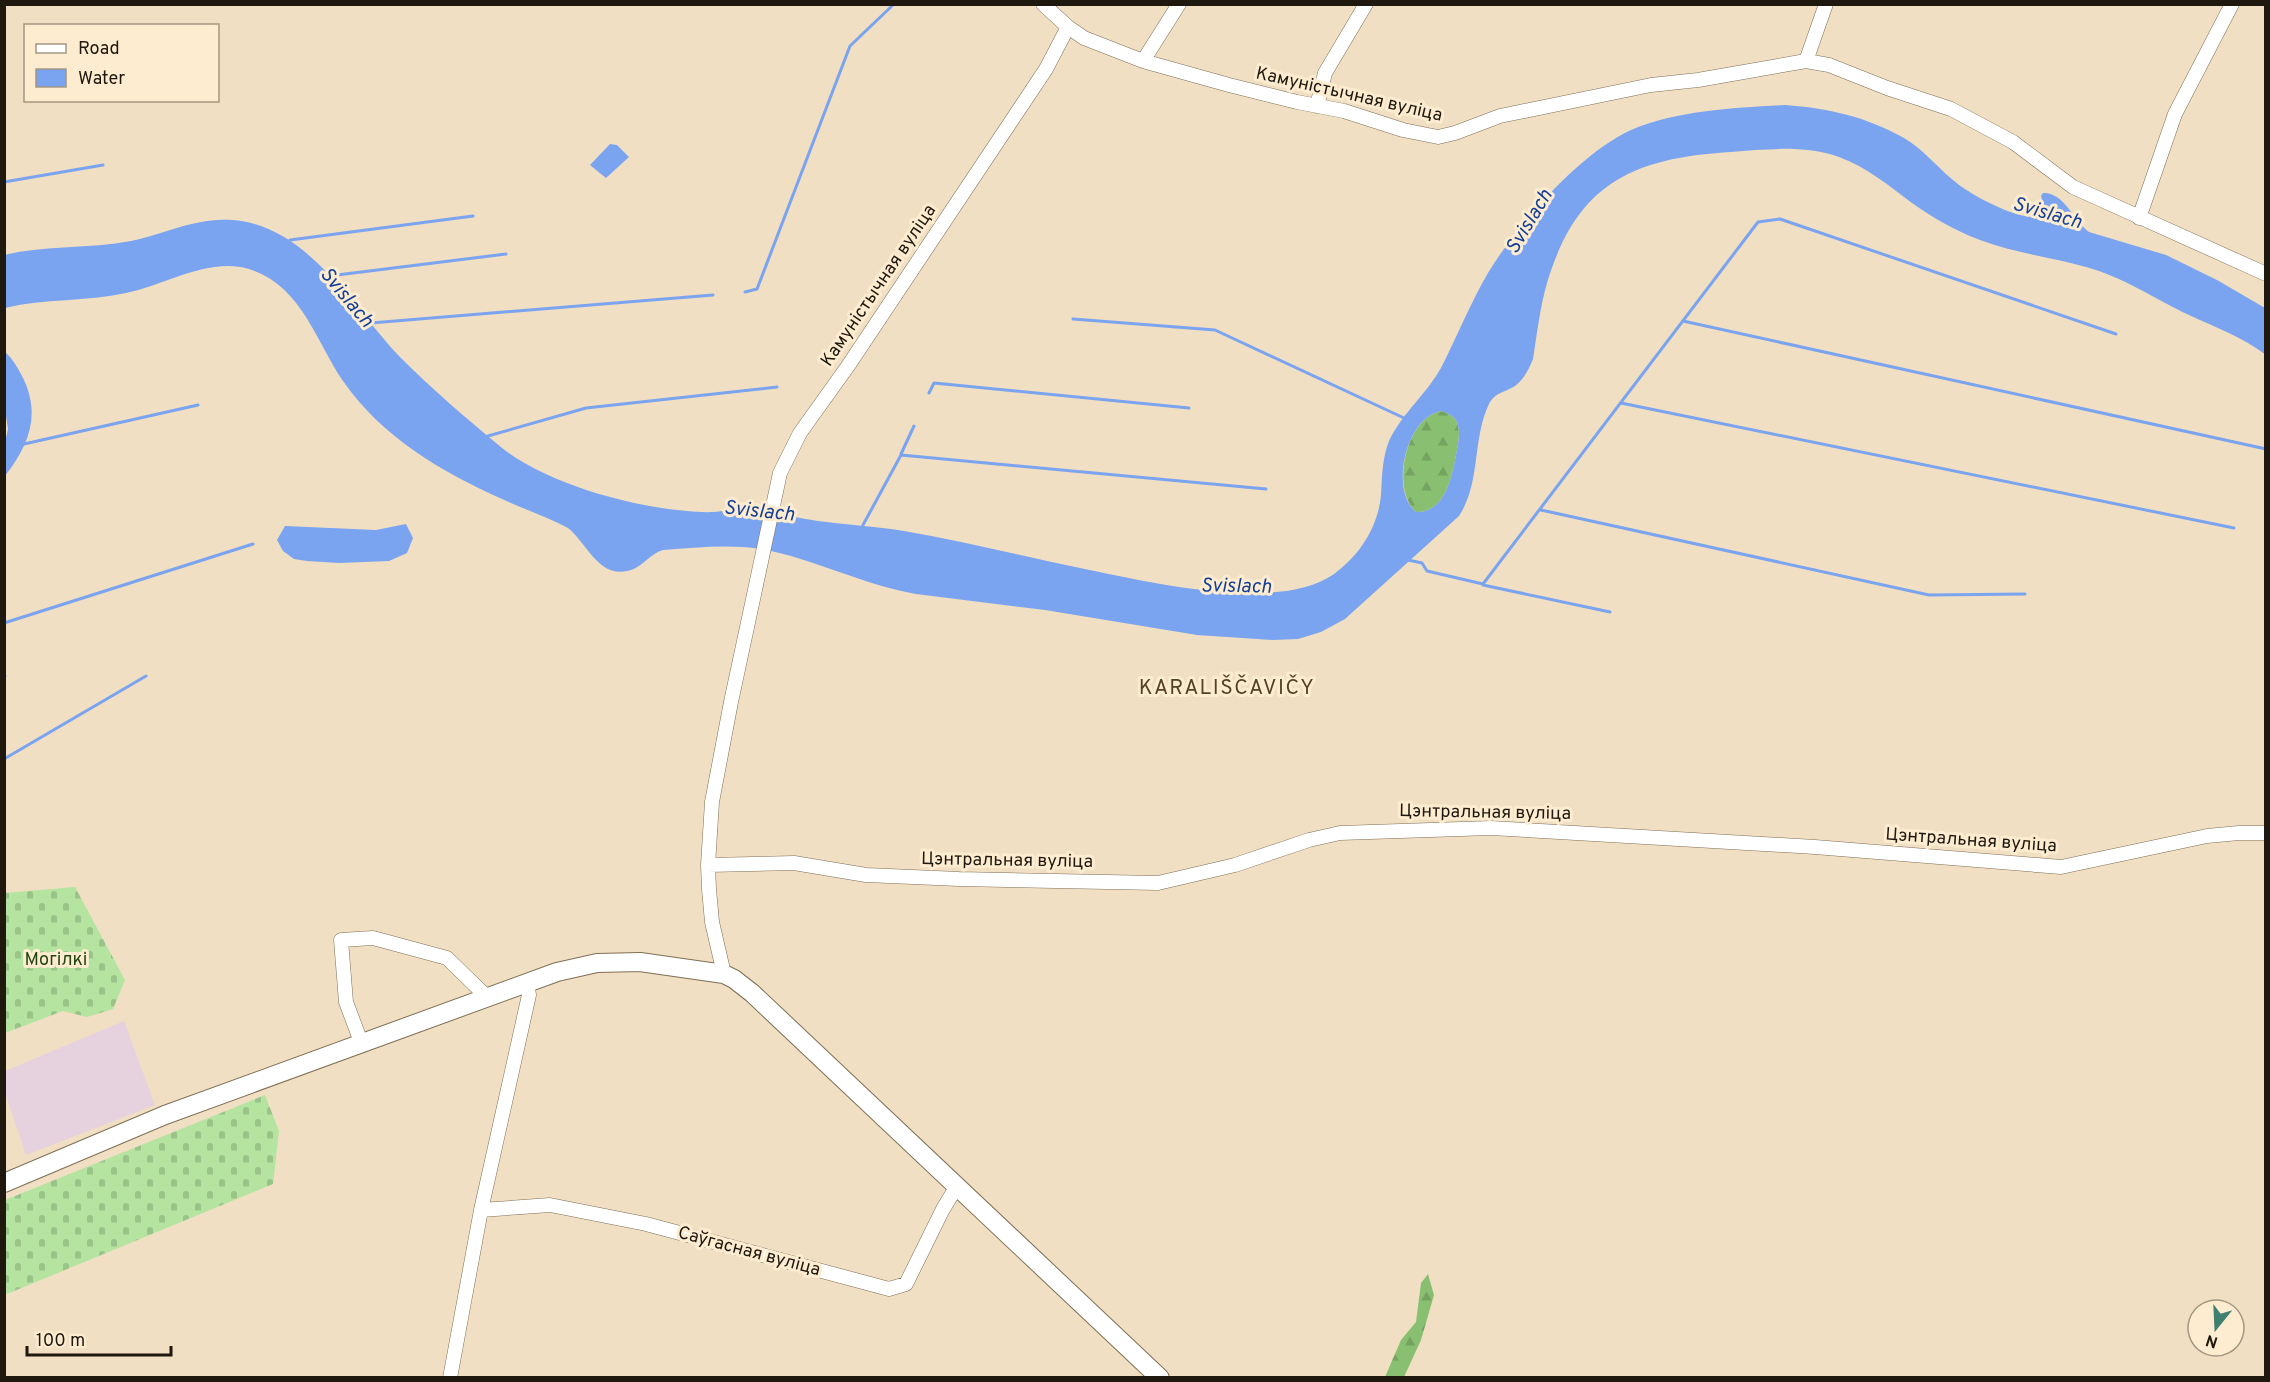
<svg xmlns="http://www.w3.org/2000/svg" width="2270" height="1382" font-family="Overpass,sans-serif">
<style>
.industrial{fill:#e6d1df}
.forest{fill:url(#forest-firs)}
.cemetery{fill:url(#cemetery-stones)}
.water{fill:#7aa3f0;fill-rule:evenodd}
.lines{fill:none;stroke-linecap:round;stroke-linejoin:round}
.stream{stroke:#7aa3f0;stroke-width:3}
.minor-casing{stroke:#7f6f56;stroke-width:15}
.major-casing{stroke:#7f6f56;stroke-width:20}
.minor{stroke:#fff;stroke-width:14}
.major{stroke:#fff;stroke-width:18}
.labels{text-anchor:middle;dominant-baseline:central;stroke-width:6;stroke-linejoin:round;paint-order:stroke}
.street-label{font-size:18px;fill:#1e180e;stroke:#feecd0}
.park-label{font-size:18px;fill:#22450f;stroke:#feecd0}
.water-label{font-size:20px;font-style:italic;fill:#143f97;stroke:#feecd0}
.quarter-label{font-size:21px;letter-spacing:1.5px;fill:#51422a;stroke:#feecd0}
</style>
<defs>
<pattern id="forest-firs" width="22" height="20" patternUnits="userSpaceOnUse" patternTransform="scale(1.5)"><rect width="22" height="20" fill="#88bf70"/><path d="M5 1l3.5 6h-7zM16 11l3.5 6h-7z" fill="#75a360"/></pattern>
<pattern id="cemetery-stones" width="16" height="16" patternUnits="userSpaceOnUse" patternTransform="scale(1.5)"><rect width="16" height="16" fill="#b4e4a0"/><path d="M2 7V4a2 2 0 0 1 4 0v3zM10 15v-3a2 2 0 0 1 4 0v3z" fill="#9ac389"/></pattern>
</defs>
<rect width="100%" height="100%" fill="#f1dfc3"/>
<path class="industrial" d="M124,1021L155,1105L26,1155L5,1093V1071Z"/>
<path class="forest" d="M1442,411C1449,414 1454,416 1457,422C1461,432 1458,445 1456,455C1452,477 1445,513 1416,512C1390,489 1406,416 1442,411Z
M1428,1274L1434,1295L1421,1340L1404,1377H1385L1401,1340L1416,1322L1421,1283Z"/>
<path class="cemetery" d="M75,887L125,980L113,1009L87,1017L63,1011L5,1033V893Z
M265,1095L279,1131L273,1184L7,1294L5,1291V1200Z"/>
<path class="water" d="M1785,105C1828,108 1867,117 1904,138C1923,149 1936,166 1953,180C1968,193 1987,202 2005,210C2016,214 2029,219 2041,216L2044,206L2041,196L2043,193C2064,192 2074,221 2089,232L2166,255L2217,280L2265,308L2266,355C2242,337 2215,327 2189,315C2155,299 2123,277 2086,267C2051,257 2014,253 1980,240C1956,231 1933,218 1912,203C1889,186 1867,167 1839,157C1805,145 1766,149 1731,152C1633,158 1577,183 1547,283C1540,307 1537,334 1533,359C1529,369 1524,379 1515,386C1506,392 1495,392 1489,404C1472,439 1481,483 1459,516L1345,619L1321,632L1298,639L1273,640L1197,635L1045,610L916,594C862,585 813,558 760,549C728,544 695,548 663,550C650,554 643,566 631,570C599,580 588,544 568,528C547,517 524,509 502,499C440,471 382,437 343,381C316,341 301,285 249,269C208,257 166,285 126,293C86,302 45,298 5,308L4,255C46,245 89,249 131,241C165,234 196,217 232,220C307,225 353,308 400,357C432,389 467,419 502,448C551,486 639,509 701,512C717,513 732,509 748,509C772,511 795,518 818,521C846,525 875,526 904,531C963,541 1022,556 1080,568C1145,581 1278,614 1334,574C1360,555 1378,527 1381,495C1382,477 1382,459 1389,441C1402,413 1429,392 1443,364C1458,334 1471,302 1488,273C1517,225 1580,153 1631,130C1678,110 1735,108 1785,105ZM1442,411C1449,414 1454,416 1457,422C1461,432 1458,445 1456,455C1452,477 1445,513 1416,512C1389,490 1406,416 1442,411Z
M610,144L617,145L629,157L606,178L590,165Z
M5,352C13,359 18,368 23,378C41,415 29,445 5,476V442L8,429L4,403Z
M406,524L413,538L407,553L389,561L339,563L307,561L294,559L283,551L277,540L285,526L376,530Z"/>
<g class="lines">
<path class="stream" d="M4,182L103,165
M290,240L473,216
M329,276L506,254
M745,292L757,289L850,46L894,4
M1073,319L1215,330L1404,418
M1683,321L2266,449
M371,323L713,295
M929,393L934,383L1189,408
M1621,403L2234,528
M488,436L586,408L777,387
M24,444L198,405
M901,454L914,426
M1541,510L1929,595L2025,594
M863,525L901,455L1266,489
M1408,560L1422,563L1427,571L1483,584L1758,222L1780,219L2116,334
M1483,585L1610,612
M4,623L253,544
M4,677L5,676
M4,759L146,676"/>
<defs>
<path id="minor" d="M1043,4L1068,27L1084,38L1143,61L1229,85L1297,102L1344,111L1403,130L1438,137L1455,133L1500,116L1651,85L1698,80L1806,61L1829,65L1887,88L1951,109L2013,142L2073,187L2266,274
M1143,61L1179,4
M1806,61L1826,4
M1317,106L1325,73L1366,4
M2139,218L2175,114L2232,4
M708,865L794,863L866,875L959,879L1158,883L1235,865L1309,840L1340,833L1491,828L1815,847L2061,867L2207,836L2239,833H2266
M724,974L712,922L709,889L708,865L712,802L731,702L780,473L800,433L848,366L1046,69L1068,27
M361,1042L346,1002L341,940L373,938L447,958L486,996
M481,1210L550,1205L646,1224L889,1289L906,1284L943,1209L957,1186
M450,1378L481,1210L529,995L527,982"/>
<path id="major" d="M4,1183L165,1115L557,972L597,963L640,962L724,974L734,979L752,993L1160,1378"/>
</defs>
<use href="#minor" class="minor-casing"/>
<use href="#major" class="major-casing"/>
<use href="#minor" class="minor"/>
<use href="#major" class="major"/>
</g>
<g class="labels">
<g class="street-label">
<text transform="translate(1349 95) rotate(13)">Камуністычная вуліца</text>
<text transform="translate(879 286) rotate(-56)">Камуністычная вуліца</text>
<text transform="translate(1485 813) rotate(1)">Цэнтральная вуліца</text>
<text transform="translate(1971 841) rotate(4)">Цэнтральная вуліца</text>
<text transform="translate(1007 861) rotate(1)">Цэнтральная вуліца</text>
<text transform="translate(749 1252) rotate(15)">Саўгасная вуліца</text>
</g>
<g class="park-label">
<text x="56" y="960">Могілкі</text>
</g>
<g class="water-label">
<text transform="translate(2047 214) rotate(16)">Svislach</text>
<text transform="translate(1530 222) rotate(-59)">Svislach</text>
<text transform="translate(346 298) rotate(50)">Svislach</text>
<text transform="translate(759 512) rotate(6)">Svislach</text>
<text transform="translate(1236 587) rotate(1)">Svislach</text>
</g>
<g class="quarter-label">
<text x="1227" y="688">KARALIŠČAVIČY</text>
</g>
</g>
<rect width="2270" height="1382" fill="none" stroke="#1e180e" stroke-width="12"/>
<rect x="24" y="24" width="195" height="78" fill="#feecd0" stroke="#a49782" stroke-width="1.5"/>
<rect x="36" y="44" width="30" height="9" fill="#ffffff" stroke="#a49782" stroke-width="1.5"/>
<text x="78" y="54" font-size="18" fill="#1e180e">Road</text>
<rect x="36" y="69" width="30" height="18" fill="#7aa3f0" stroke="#a49782" stroke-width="1.5"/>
<text x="78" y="84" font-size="18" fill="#1e180e">Water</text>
<g transform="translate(2216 1328) rotate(198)"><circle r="28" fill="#feecd0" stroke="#a49782" stroke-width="1.5"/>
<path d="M0-4.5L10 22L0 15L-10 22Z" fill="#3f8070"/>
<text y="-9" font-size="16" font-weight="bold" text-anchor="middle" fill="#1e180e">N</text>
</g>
<path d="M27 1346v9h144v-9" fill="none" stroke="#1e180e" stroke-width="3"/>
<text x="36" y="1346" font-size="18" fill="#1e180e" stroke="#feecd0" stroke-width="4.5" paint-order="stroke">100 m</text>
</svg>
